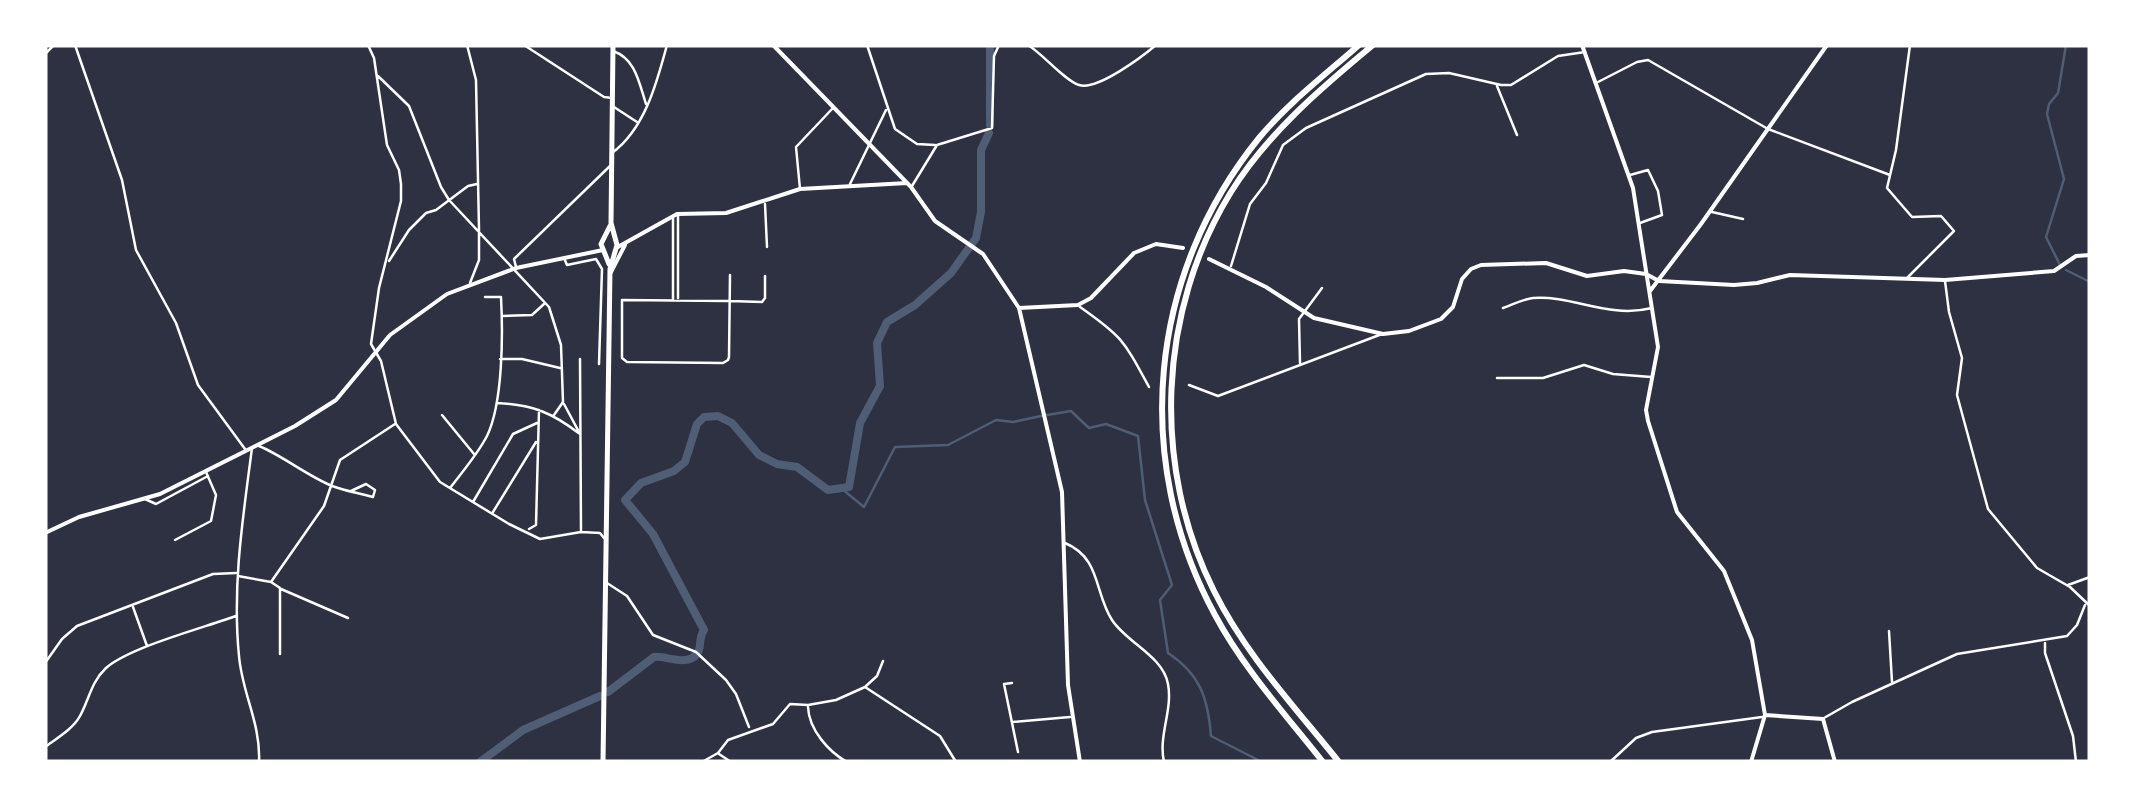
<svg xmlns="http://www.w3.org/2000/svg" width="2135" height="807" font-family="Ubuntu,sans-serif">
<style>
.lines{fill:none;stroke-linecap:round;stroke-linejoin:round}
.stream{stroke:#4f5d75;stroke-width:2.5}
.river{stroke:#4f5d75;stroke-width:8}
.minor{stroke:#fff;stroke-width:2.5}
.tertiary{stroke:#fff;stroke-width:4}
.primary{stroke:#fff;stroke-width:5}
.motorway{stroke:#fff;stroke-width:6}
</style>
<rect width="100%" height="100%" fill="#2d3142"/>
<g class="lines">
<path class="stream" d="M2060,265L2046,237L2064,179L2047,114L2049,104L2058,93L2066,45
M2066,270L2090,282
M1047,415L1071,411L1089,428L1106,424L1138,436L1145,500L1172,585L1160,600L1168,653C1200,674 1208,698 1211,736L1262,762
M842,489L864,507L895,447L948,445L996,420L1013,422L1041,416"/>
<path class="river" d="M990,125V45
M608,692L654,657C665,655 687,667 697,654C702,648 698,638 704,630L653,534L625,500L641,483L674,471L685,462L697,424L704,417L718,416L732,423L759,455L777,464L797,467L828,490L849,487L860,423L880,386L877,343L887,322L915,305L951,273L976,238L981,212V150L989,133
M480,762L523,730L600,696"/>
<path class="minor" d="M75,45L122,180L136,250L176,323L198,385L245,449
M368,45L374,58L387,145L399,170L401,184V201L379,288L371,344L381,361L396,424L440,482L509,524L540,539L581,532L600,533L604,538
M467,45L476,80L479,229V260L470,283
M524,45L604,97L612,98
M867,45L895,129L917,144L935,145
M1028,45C1044,55 1064,80 1079,85C1097,91 1143,56 1156,45
M613,51C636,59 639,83 646,104
M45,54L54,45
M378,76L409,106L441,187L449,200L549,307L561,345L563,402L554,415
M1598,82L1637,62L1648,60L1768,129L1890,175
M1497,86L1517,135
M614,107L637,122
M612,153C645,129 657,82 667,45
M1630,175L1648,170L1658,191L1662,215L1640,223
M850,184L886,110
M912,186L937,145L992,128L994,56L999,45
M800,189L796,147L833,108
M765,204L767,247
M1712,212L1743,219
M564,258L567,265L596,259L602,269L599,364
M389,261L409,230L426,213L436,210L468,186L477,184
M1231,266L1250,204L1266,183L1283,145L1306,128L1426,74L1449,73L1501,85H1511L1558,56L1585,52
M516,267L514,259L610,166
M730,275L729,357L728,360L723,363L627,362L622,358V300L726,301H730L762,302L765,298V276
M1907,278L1954,231L1941,216L1912,217L1887,188L1896,150L1910,45
M1945,281L1949,312L1962,358L1957,395L1988,509L2037,568L2070,587L2090,606
M678,298V216
M673,299V218
M1080,307C1123,337 1124,341 1149,387
M1503,308C1512,305 1523,299 1533,298C1573,295 1608,319 1652,308
M502,316L532,315L544,304
M500,359H522L560,368
M580,359L581,531
M1300,363L1299,319L1322,288
M1497,378H1543L1584,365L1613,374L1651,377
M1189,385L1218,396L1382,334
M497,403C533,405 551,412 580,434
M564,404L579,432
M442,415L474,454
M259,446C283,456 306,475 332,486C345,491 359,493 373,497L375,490L366,484L351,491
M252,448C243,517 232,586 239,656C242,693 261,724 259,762
M450,488C463,471 477,455 487,436C503,403 503,334 501,297H485
M145,499L156,504L208,476
M473,502L513,434L537,423
M493,512L536,442
M529,529L536,525L539,410
M175,540L211,521L216,495L206,472
M1065,543C1101,558 1094,592 1112,620C1127,643 1163,656 1168,684C1173,710 1158,736 1164,762
M238,576L271,582L280,588V654
M271,582L324,506L340,460L395,424
M607,583L627,596L653,635L696,652L726,680L736,694L749,727
M2068,585L2090,577
M281,589L348,618
M133,607L147,646
M1889,631L1892,682
M2045,643V653L2073,736L2076,762
M45,663L62,639L77,626L213,574L236,573
M1012,683L1004,684L1018,752
M866,686L877,676L883,661
M808,707C809,730 829,752 847,762
M1824,718L1852,702L1957,654L2067,636L2077,625L2085,605
M1013,722L1070,717
M45,747C57,738 73,729 80,716C89,700 91,682 106,668C130,647 203,628 236,616
M719,754L731,762
M702,762L718,753L728,740L773,724L790,704L808,705L836,700L865,687L940,736L956,762
M1610,762L1636,738L1652,732L1762,717"/>
<path class="tertiary" d="M773,45L911,187L935,221L983,254L1019,308L1062,492L1068,685L1080,762
M1582,45L1633,188L1658,347L1646,410L1648,421L1677,512L1724,571L1752,640L1765,715L1751,762
M616,248L677,214L726,213L800,189L907,183
M1209,259L1266,287L1314,318L1383,334L1409,331L1441,319L1453,307L1462,279L1471,269L1481,265L1546,263L1587,276L1624,271L1646,274L1659,281L1734,285L1757,283L1790,275L1945,280L2054,271L2076,256L2090,255
M611,272L625,245
M1650,291L1701,224L1827,45
M1019,308L1078,305L1091,298L1134,253L1156,244L1183,248
M45,533L79,517L160,494L295,426L336,400L390,335L447,294L516,268L603,250
M1765,715L1823,719L1835,762"/>
<path class="primary" d="M609,264L601,244L610,226
M603,762L610,269L617,245L611,223L613,45"/>
<path class="motorway" d="M1323,762C1285,714 1244,669 1215,615C1131,460 1148,275 1259,138C1288,103 1325,75 1359,45
M1339,762C1295,707 1245,654 1214,591C1151,466 1158,310 1231,192C1267,134 1321,88 1373,45"/>
</g>
<rect width="2135" height="807" fill="none" stroke="#ffffff" stroke-width="95"/>
</svg>
